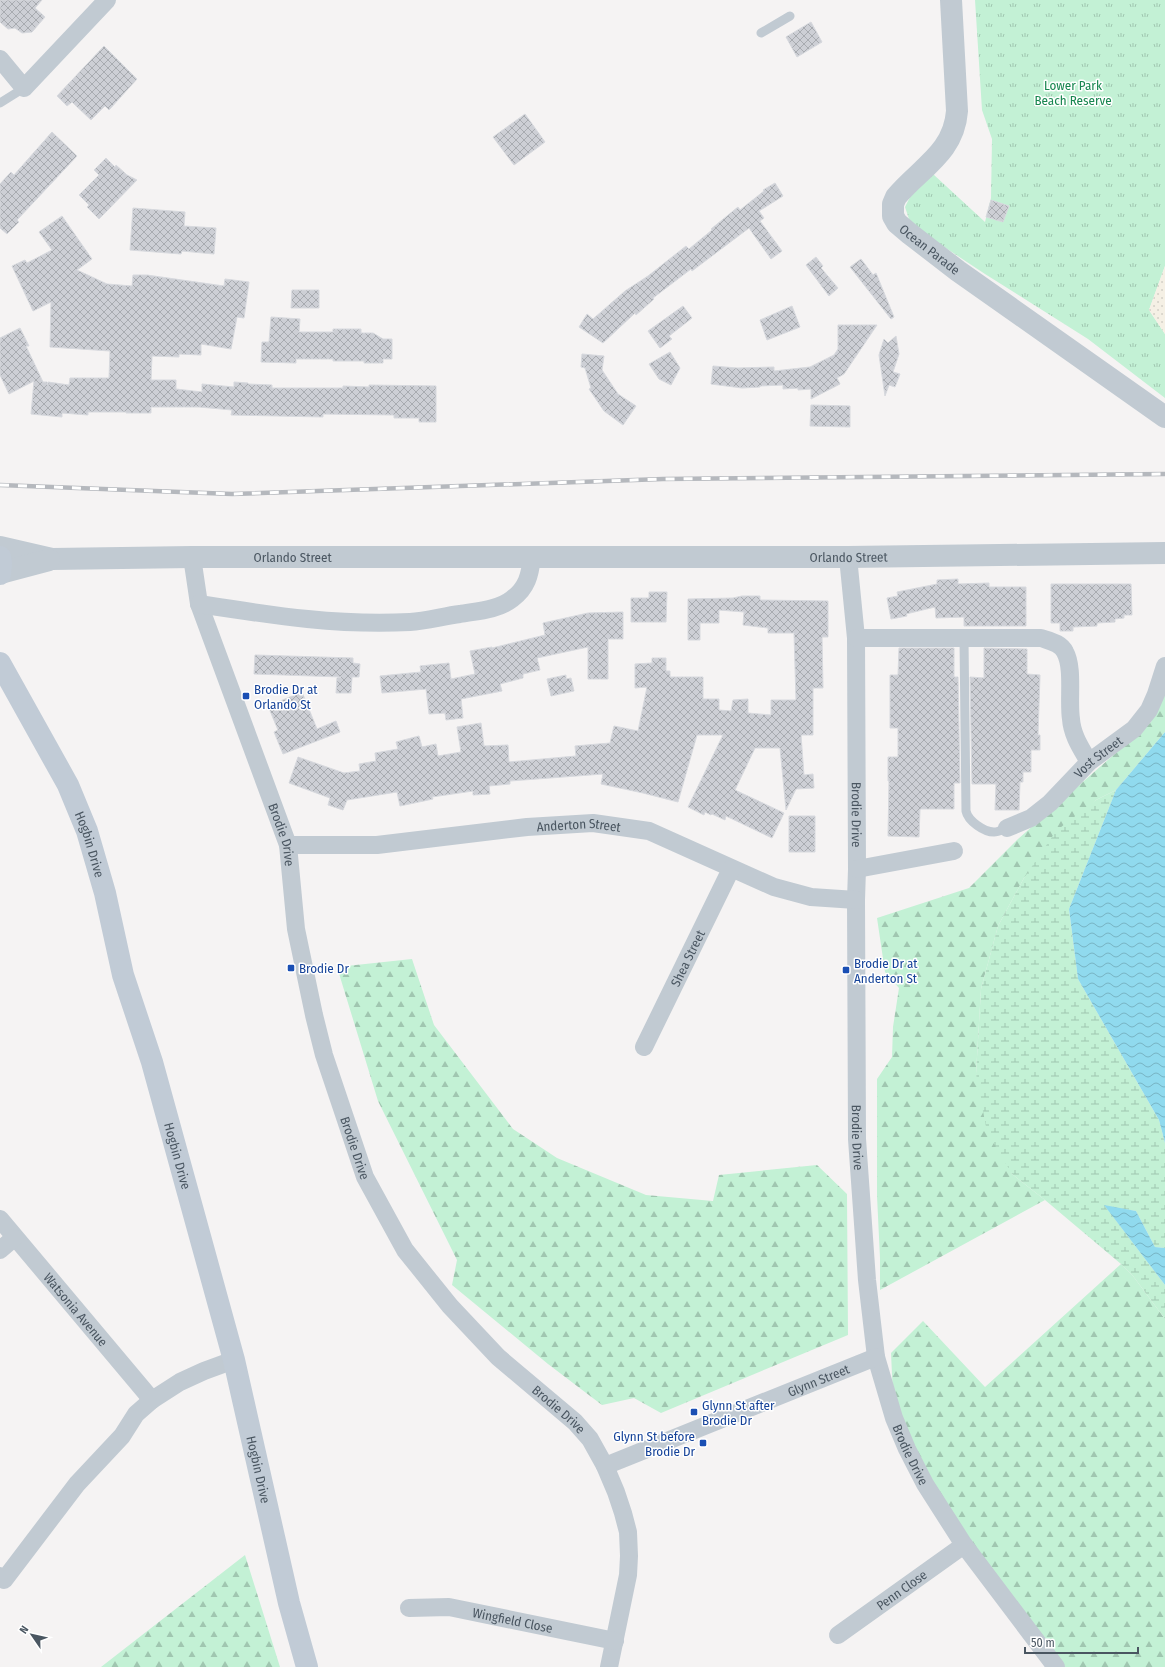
<svg xmlns="http://www.w3.org/2000/svg" width="1165" height="1667" font-family="'Fira Sans Condensed',sans-serif">
<style>
.grass{fill:url(#grass-tufts)}
.forest{fill:url(#forest-firs)}
.wetland{fill:url(#wetland-marsh)}
.sand{fill:url(#sand-dots)}
.water{fill:url(#water-waves)}
.building{fill:url(#building-cross-hatch);stroke:#d7d9de}
.lines{fill:none;stroke-linecap:round;stroke-linejoin:round}
.service{stroke:#c1cad2;stroke-width:9}
.minor{stroke:#c1cad2;stroke-width:18}
.tertiary{stroke:#c1cad2;stroke-width:22}
.secondary{stroke:#c1cbd6;stroke-width:22}
.rail-casing{stroke:#b5b8bd;stroke-width:4.5}
.rail{stroke:#fff;stroke-width:3;stroke-dasharray:9;stroke-linecap:butt}
.transit-dot{fill:#1a4fb4;stroke:#fff;stroke-width:1.5}
.labels{text-anchor:middle;dominant-baseline:central;stroke-width:3;stroke-linejoin:round;paint-order:stroke}
.park-label{font-size:13px;fill:#17864f;stroke:#fff}
.street-label{font-size:13px;fill:#4a5661;stroke:#fff}
.transit-label{font-size:13px;fill:#164399;stroke:#fff;text-anchor:start}
</style>
<defs>
<pattern id="grass-tufts" width="24" height="20" patternUnits="userSpaceOnUse"><rect width="24" height="20" fill="#c3f1d5"/><path d="M3 7l-1-3M5 7V3M7 7l1-3M15 17l-1-3M17 17v-4M19 17l1-3" fill="none" stroke="#a0c6b0"/></pattern>
<pattern id="forest-firs" width="22" height="20" patternUnits="userSpaceOnUse"><rect width="22" height="20" fill="#c3f1d5"/><path d="M5 1l3.5 6h-7zM16 11l3.5 6h-7z" fill="#a0c6b0"/></pattern>
<pattern id="wetland-marsh" width="20" height="14" patternUnits="userSpaceOnUse"><rect width="20" height="14" fill="#c3f1d5"/><path d="M1 5h8M5 5V1M11 12h8M15 12V8" fill="none" stroke="#a0c6b0"/></pattern>
<pattern id="sand-dots" width="8" height="8" patternUnits="userSpaceOnUse"><rect width="8" height="8" fill="#f5f0e5"/><path d="M2 2h.1M6 6h.1" fill="none" stroke="#d4d0c7" stroke-width="1.8" stroke-linecap="round"/></pattern>
<pattern id="water-waves" width="16" height="10" patternUnits="userSpaceOnUse"><rect width="16" height="10" fill="#90daee"/><path d="M0 5q4-4 8 0t8 0" fill="none" stroke="#78b4c4"/></pattern>
<pattern id="building-cross-hatch" width="8" height="8" patternUnits="userSpaceOnUse"><rect width="8" height="8" fill="#cdcfd5"/><path d="M0 0l8 8M0 8l8-8" fill="none" stroke="#a8abb0"/></pattern>
</defs>
<rect width="100%" height="100%" fill="#f5f3f3"/>
<path class="grass" d="M975,0H1165V266L1149,310L1165,334V398L1088,339L985,274L911,225L905,207L910,197L933,174L985,222L991,198L992,139L982,110Z"/>
<path class="forest" d="M1165,680V732L1116,790L1096,800L1024,878L998,926L981,989L976,1074L1012,1174L1045,1200L880,1290V1258L877,1196V1079L892,1057L893,1027L899,988L885,972L877,918L969,888L1018,839L1151,722Z
M412,959L434,1025L513,1129L557,1158L646,1195L713,1201L719,1175L817,1165L847,1194L848,1335L661,1413L634,1398L602,1405L548,1364L452,1285L457,1260L378,1101L337,967Z
M1121,1264L1133,1276L1165,1319V1667H1056L964,1545L894,1418L891,1353L923,1321L985,1387Z
M245,1555L280,1667H101Z"/>
<path class="wetland" d="M1116,790L1069,909L1078,979L1159,1120L1165,1143V1248L1155,1247L1136,1211L1105,1206L1165,1285V1319L1133,1276L1121,1264L1045,1200L1012,1174L987,1132L976,1074L981,989L998,926L1024,878L1056,831L1096,800Z"/>
<path class="sand" d="M1165,266V334L1149,310Z"/>
<path class="water" d="M1165,732V1143L1159,1120L1078,979L1069,909L1116,790Z
M1104,1205L1136,1211L1155,1247L1165,1248V1285Z"/>
<path class="building" d="M0,0H42L35,8L45,17L32,32L22,33L15,28L8,29L0,22Z
M811,22L822,42L797,57L786,37Z
M104,46L137,79L109,110L105,106L91,120L72,102L67,106L57,96Z
M525,114L545,142L514,165L493,137Z
M52,132L77,156L17,220L19,222L7,234L0,228V184L11,172L14,175Z
M106,158L115,167L116,165L127,175L137,180L99,219L87,207L89,205L79,195L99,175L94,170Z
M775,183L783,196L759,211L764,218L760,221L782,251L771,259L749,228L692,271L691,269L653,298L654,299L636,315L635,313L603,343L579,327L587,314L593,319L625,291L648,276L686,246L689,249L712,230L711,229L738,207L740,210L764,191L763,190Z
M991,200L1009,206L1003,222L986,217Z
M133,208L185,212L184,226L216,228L214,254L182,251L181,254L130,250Z
M62,216L92,259L77,270L107,284L132,286L133,275H147L224,286L225,279L249,282L244,318L237,317L231,349L201,344V355L179,354V357L152,356L151,380H176V389L202,392V384L234,387V382L248,383V384L272,385V388H343V386L369,387V385L436,386V422H419V418H394V415L323,414V417L231,415L232,410L199,407H151V413H126V412H88V415L62,413V417L31,414L34,381L9,394L0,375V338L20,328L29,346H26L43,382H47L48,385V382L69,385L70,378H109L110,351L50,347L51,302L33,311L12,266L25,260L27,263L52,250L39,232Z
M816,257L823,266L821,268L838,288L829,296L806,265Z
M861,259L873,275L876,273L894,317L891,319L850,267Z
M292,290H319V308H291Z
M683,306L692,318L669,336L672,339L660,348L648,331Z
M792,306L800,327L767,340L760,320Z
M271,317L300,319L299,332H333V329H361V333H373L383,339H392V359H383V363H364V361H333V359H296V363L261,362L262,342H269Z
M838,325H877L844,374L837,378L840,384L811,399V389L798,390V388L783,389V385L760,386V387L742,388L711,384L713,366L737,368L774,367V371L810,367L834,355L838,349Z
M896,336L899,354L893,372L900,374L895,387L889,385L885,396L879,355L884,339L888,343Z
M670,352L680,368L671,385L659,379L649,364Z
M582,354L604,356L602,370L618,394L636,406L623,425L604,411L589,389L591,388L585,368L581,367Z
M811,405L850,406V427L810,426Z
M958,579V584L989,583V587H1026V626H964V617L936,618L935,607L906,614L907,616L891,619L887,598L898,596L897,592L937,584V580Z
M1051,584H1131L1132,615H1124V618L1115,619V622L1097,623V626L1073,627V631H1060V623H1051Z
M649,592H667L666,622H631V598H649Z
M742,596H760V600L828,601V637H822L823,688H813V735H801L804,775L813,774L814,788L796,789L786,810L780,748H755L735,790L784,813L772,838L726,816L725,820L712,814L711,815L705,812L704,815L688,807L723,735H697L678,802L643,793L601,784L603,774L510,781V784L489,786L490,794L473,795V791L432,797L433,799L400,806L397,792L347,800L343,810L328,805L330,798L289,783L298,757L344,773L360,771L359,764L376,761L375,753L398,749L396,742L419,736L422,747L436,744L438,756L461,752L457,727L481,723L484,746L508,745L509,762L576,756L575,746L610,743L614,726L638,731L647,687L635,688V664L652,663V658H666V671H670V677H703V699H719V710L731,711L733,700L748,699V713L771,715V700H796L794,633H768V628L743,625L744,612L719,610V623H700V640H688V599L733,598Z
M623,612V639H608V679H588V647L537,658L540,670L523,674V678L500,684L502,691L461,699L463,718L446,720L445,713L429,714L426,689L382,693L380,676L421,672L420,666L449,663L451,679L475,674L470,651L492,647V648L545,635L543,623L588,613Z
M899,648H954V677H958L960,783H954V809H920L919,837L888,836L889,781H888V757H898V728H890V675H898Z
M984,648L1027,649V674L1040,675L1038,735H1040V750H1031V772H1023V782H1020L1019,810H995L996,784H972L970,677L984,678Z
M255,655L353,658V663L360,664L359,677H352L351,693H336L337,678L341,677L254,674Z
M566,675V679L571,678L574,691L551,696L547,679Z
M302,692L317,729L336,721L340,732L283,754L274,732L278,730L268,706Z
M789,816H815V852H789Z"/>
<g class="lines">
<path class="service" d="M761,33L790,16
M0,103L24,88
M964,639L966,811C968,821 984,832 994,832C998,832 1004,829 1007,828"/>
<g class="minor">
<path d="M0,59L24,88L107,0"/>
<path id="s1" d="M192,557L199,604L288,845L296,929L314,1015L324,1055L365,1177L405,1250L450,1306L498,1357L575,1422L590,1439L605,1466L616,1492L623,1513L628,1532L629,1556L628,1575L609,1667"/>
<path id="s2" d="M848,557L856,638L857,869L856,900L857,1139L867,1280L876,1357L894,1418L907,1449L925,1484L964,1545L1056,1667"/>
<path d="M199,604C270,615 337,626 410,622C426,621 444,616 460,614C477,611 498,610 512,599C527,588 530,575 532,557"/>
<path d="M856,638H1041C1050,641 1061,643 1065,652C1074,668 1068,701 1071,719C1072,735 1081,748 1089,762"/>
<path id="s3" d="M1007,828L1031,818L1050,803L1089,762L1134,729L1149,710L1156,694L1165,666"/>
<path id="s4" d="M288,845H377L527,827L593,823L649,831L774,887L811,897L856,900"/>
<path d="M857,869L954,851"/>
<path id="s5" d="M644,1047L731,869"/>
<path id="s6" d="M0,1219L152,1400"/>
<path d="M0,1250L14,1238"/>
<path id="s7" d="M605,1466L876,1357"/>
<path d="M0,1576L4,1580L77,1484L122,1436L136,1414L152,1400L180,1382L204,1371L234,1360"/>
<path id="s8" d="M409,1608L449,1607L615,1641"/>
<path id="s9" d="M838,1635L964,1545"/>
</g>
<g class="tertiary">
<path id="s10" d="M951,0L957,111C954,153 920,168 896,197L893,204V216L897,223L910,234L958,271L1165,417"/>
<path id="s11" d="M0,547L52,559L192,557H848L1165,553"/>
<path d="M0,573L49,560"/>
</g>
<g class="secondary">
<path d="M0,557L1,563L0,574"/>
<path id="s12" d="M0,663L68,785L87,831L105,893L123,975L152,1062L234,1360L289,1603L307,1667"/>
</g>
<defs>
<path id="rail" d="M0,485L232,494L663,479L1165,474"/>
</defs>
<use href="#rail" class="rail-casing"/>
<use href="#rail" class="rail"/>
</g>
<g class="transit-dot">
<rect x="242" y="692" width="8" height="8" rx="2"/>
<rect x="287" y="964" width="8" height="8" rx="2"/>
<rect x="842" y="966" width="8" height="8" rx="2"/>
<rect x="690" y="1408" width="8" height="8" rx="2"/>
<rect x="699" y="1439" width="8" height="8" rx="2"/>
</g>
<g class="labels">
<g class="park-label">
<text x="1073" y="85">Lower Park<tspan x="1073" dy="15">Beach Reserve</tspan></text>
</g>
<g class="street-label">
<text stroke="none"><textPath href="#s10" startOffset="289">Ocean Parade</textPath></text>
<text stroke="none"><textPath href="#s11" startOffset="294">Orlando Street</textPath></text>
<text stroke="none"><textPath href="#s11" startOffset="850">Orlando Street</textPath></text>
<text stroke="none"><textPath href="#s3" startOffset="117">Vost Street</textPath></text>
<text stroke="none"><textPath href="#s2" startOffset="258">Brodie Drive</textPath></text>
<text stroke="none"><textPath href="#s4" startOffset="292">Anderton Street</textPath></text>
<text stroke="none"><textPath href="#s1" startOffset="293">Brodie Drive</textPath></text>
<text stroke="none"><textPath href="#s12" startOffset="203">Hogbin Drive</textPath></text>
<text stroke="none"><textPath href="#s5" startOffset="99">Shea Street</textPath></text>
<text stroke="none"><textPath href="#s2" startOffset="581">Brodie Drive</textPath></text>
<text stroke="none"><textPath href="#s1" startOffset="616">Brodie Drive</textPath></text>
<text stroke="none"><textPath href="#s12" startOffset="527">Hogbin Drive</textPath></text>
<text stroke="none"><textPath href="#s6" startOffset="118">Watsonia Avenue</textPath></text>
<text stroke="none"><textPath href="#s7" startOffset="230">Glynn Street</textPath></text>
<text stroke="none"><textPath href="#s1" startOffset="952">Brodie Drive</textPath></text>
<text stroke="none"><textPath href="#s2" startOffset="905">Brodie Drive</textPath></text>
<text stroke="none"><textPath href="#s12" startOffset="851">Hogbin Drive</textPath></text>
<text stroke="none"><textPath href="#s9" startOffset="78">Penn Close</textPath></text>
<text stroke="none"><textPath href="#s8" startOffset="105">Wingfield Close</textPath></text>
</g>
<g class="transit-label">
<text x="254" y="689">Brodie Dr at<tspan x="254" dy="15">Orlando St</tspan></text>
<text x="854" y="963">Brodie Dr at<tspan x="854" dy="15">Anderton St</tspan></text>
<text x="299" y="968">Brodie Dr</text>
<text x="702" y="1405">Glynn St after<tspan x="702" dy="15">Brodie Dr</tspan></text>
<text x="695" y="1436" text-anchor="end">Glynn St before<tspan x="695" dy="15">Brodie Dr</tspan></text>
</g>
</g>
<g transform="translate(32 1635) rotate(304)" stroke="#ffffff" stroke-width="3" paint-order="stroke">
<path d="M0-3L7 15L0 10L-7 15Z" fill="#4a5661"/>
<text y="-6" font-size="11" font-weight="bold" text-anchor="middle" fill="#4a5661">N</text>
</g>
<path d="M1025 1647v6h113v-6" fill="none" stroke="#4a5661" stroke-width="2"/>
<text x="1031" y="1647" font-size="12" fill="#4a5661" stroke="#ffffff" stroke-width="3" paint-order="stroke">50 m</text>
</svg>
